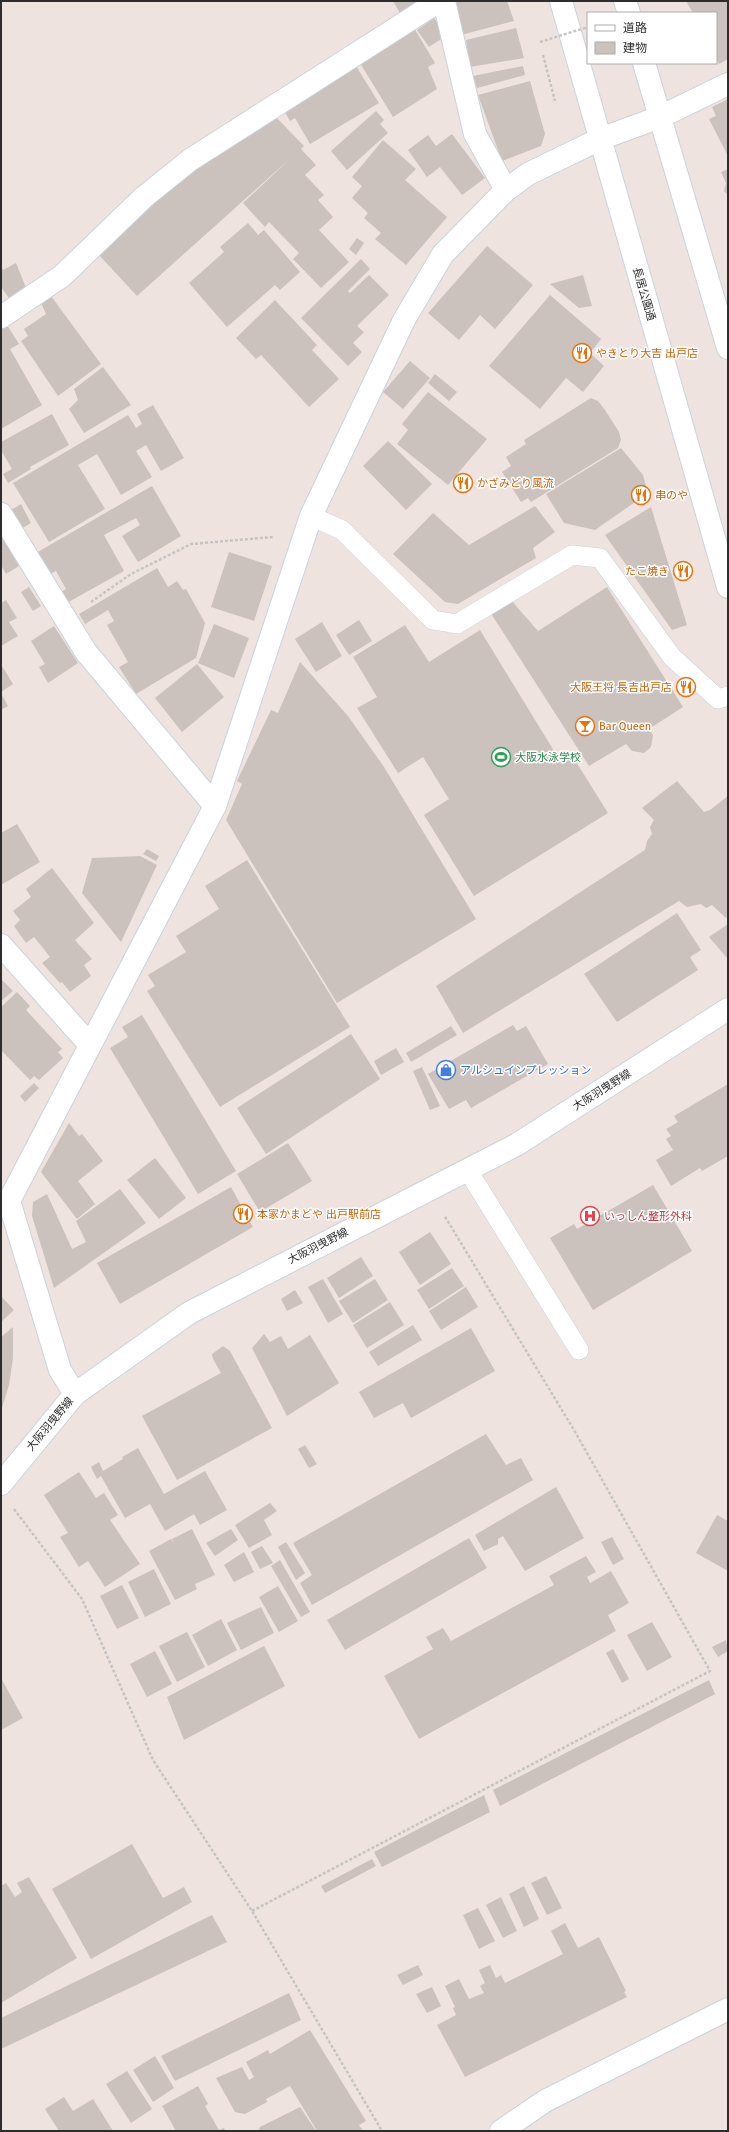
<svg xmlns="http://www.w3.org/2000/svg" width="729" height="2132" font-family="'Fira Sans','Noto Sans JP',sans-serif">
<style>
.building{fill:#cbc1bd}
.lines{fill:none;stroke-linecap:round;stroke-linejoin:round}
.lane-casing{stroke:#cad2db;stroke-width:20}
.street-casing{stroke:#cad2db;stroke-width:24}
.secondary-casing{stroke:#cad2db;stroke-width:24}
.path{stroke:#c4c4c4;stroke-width:2.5;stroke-dasharray:3 2;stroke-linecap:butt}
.lane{stroke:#fff;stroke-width:19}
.street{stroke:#fff;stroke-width:22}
.secondary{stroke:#fff;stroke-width:22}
.path-bridge{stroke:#c4c4c4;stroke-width:2.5;stroke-dasharray:3 2;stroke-linecap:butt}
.labels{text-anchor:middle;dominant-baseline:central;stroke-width:3;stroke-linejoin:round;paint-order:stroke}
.street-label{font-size:11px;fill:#2d2d2d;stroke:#fff}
.food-label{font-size:11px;fill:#c56008;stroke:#fff;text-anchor:start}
.leisure-label{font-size:11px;fill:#27864d;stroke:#fff;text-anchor:start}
.shop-label{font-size:11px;fill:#366cbe;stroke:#fff;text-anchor:start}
.health-label{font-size:11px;fill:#be3a42;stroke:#fff;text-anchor:start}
</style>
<rect width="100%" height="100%" fill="#efe3df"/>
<path class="building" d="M393,1H418L400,13Z
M456,1H507L514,21L461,35Z
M686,1H728V59L719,64L716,58V13H693Z
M434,18L446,36L429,47L417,30Z
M414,28L435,63L428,67L437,89L393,117L360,63Z
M516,28L524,58L470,67L466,40Z
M353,61L379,103L310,144L295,118L290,121L281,105Z
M523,66L525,75L477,88L473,76Z
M530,81L545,134L541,146L502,161L478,95Z
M728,99V156L709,119L716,116L712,107Z
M376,111L384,120L380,124L388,133L347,170L331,151Z
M275,116L304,146L301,149L316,165L305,175L324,195L318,200L333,217L319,230L349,262L321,288L293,259L299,253L269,222L265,227L243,203L293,156L137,296L99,255L164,191Z
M452,134L485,178L462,195L440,167L427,177L408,150L428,135L436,146Z
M383,140L416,169L405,180L447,217L406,265L375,239L381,233L364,218L368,213L352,198L362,186L352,177Z
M728,169V195L724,191L726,183L721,172Z
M248,223L258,235L264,230L300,272L280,290L275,285L227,327L189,283L224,252L220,247Z
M357,238L364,243L356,255L349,249Z
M487,246L533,285L495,329L480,315L459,340L428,313Z
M361,259L370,269L348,291L350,293L369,275L389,295L357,326L364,332L353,343L362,352L348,366L301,318Z
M16,263L27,290L11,301L1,287V267L3,270Z
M583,275L592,306L579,308L550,284Z
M550,295L601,339L590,353L604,366L583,392L566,378L540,409L489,366Z
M51,296L101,364L58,396L21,341L28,336L24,329L46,314L41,303Z
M275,300L317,345L312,350L339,379L309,407L261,355L256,359L236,338Z
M7,325L19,344L10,349L42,405L1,429V329Z
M410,361L430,378L403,409L383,392Z
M103,367L131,405L84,433L69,409L78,400L74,389Z
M435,374L457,392L449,401L428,383Z
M428,392L487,439L448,485L397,444L408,430L402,424Z
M591,398L598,401L605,410L619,432L621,440L618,448L531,502L528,498L521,502L502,472L511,466L506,457L526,444L524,440Z
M153,405L184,458L161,471L146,445L136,451L152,477L121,495L97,454L78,465L105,509L49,542L13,483L128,415L136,428L142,424L137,414Z
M52,414L69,445L30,467L31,469L8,483L3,474L12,469L1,450V442Z
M388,441L432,484L406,510L363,466Z
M621,448L643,475L648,493L595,530L564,523L546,494Z
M152,486L181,536L138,562L122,536L140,525L136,518L104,535L124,571L65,604L59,593L66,589L56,571L48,575L36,553Z
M21,504L31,523L21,529L11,510Z
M535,506L555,532L533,548L536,558L458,604L445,602L393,554L433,513L469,545Z
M651,507L687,625L672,630L605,535Z
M1,524L14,547L9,549L19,566L6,574L1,565Z
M229,552L272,566L254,621L211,607Z
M157,568L168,587L177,581L183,590L186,589L205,623L196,658L136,694L119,667L128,662L107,625L114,621L108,610L85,624L79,614Z
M29,587L41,606L33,611L21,592Z
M607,587L683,707L649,729L653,735L651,747L644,753L632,751L626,744L589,766L490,612L510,599L538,631Z
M6,600L17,618L9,622L18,636L1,646V603Z
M359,620L372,641L349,655L336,635Z
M322,622L342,656L316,672L295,639Z
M214,624L249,638L234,678L198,663Z
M405,625L429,662L480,630L562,764L573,757L608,813L474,896L424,815L449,799L423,757L398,773L357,708L377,697L353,657Z
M54,626L78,663L48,683L39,667L45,664L31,641Z
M300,662L348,716L384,767L476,919L337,1003L226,820L242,784L237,781L271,710L278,713Z
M197,664L224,697L182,732L155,698Z
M2,666L13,684L1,692V667Z
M1,693L8,706L1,710Z
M677,781L704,812L710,810L728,796V916L726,918L712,905L706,908L701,904L687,907L679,901L463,1033L436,986L645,850L647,841L652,834L650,827L654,820L642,808Z
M17,824L40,862L1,885V833Z
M147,849L159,856L156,861L143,854Z
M140,856L157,865L121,942L82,893L92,858Z
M247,860L350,1027L220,1107L147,991L155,986L148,975L186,952L176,936L219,909L205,886Z
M52,868L94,923L75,940L92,959L84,965L91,976L70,992L62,982L60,983L42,963L50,957L34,937L26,943L14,926L20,920L13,911L31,897L26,889Z
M677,913L701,950L690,957L698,970L617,1022L584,974Z
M728,924V959L709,937Z
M1,979L13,991L1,1001Z
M17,992L30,1006L26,1010L62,1049L58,1052L63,1058L39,1080L34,1076L30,1080L1,1050V1007Z
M142,1015L236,1171L198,1194L110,1048L128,1037L122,1027Z
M513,1025L517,1031L526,1026L548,1064L471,1108L466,1100L449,1109L428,1074Z
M451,1026L457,1035L411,1062L406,1053Z
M351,1034L380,1079L266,1154L237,1108Z
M396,1048L404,1062L381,1075L374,1061Z
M422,1067L440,1106L430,1110L413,1071Z
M34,1083L39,1088L25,1102L20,1096Z
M728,1084V1156L702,1171L700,1168L671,1186L656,1160L673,1150L666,1139L671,1136L666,1129L678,1122L674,1116Z
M69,1123L79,1136L82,1134L103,1161L78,1181L95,1204L77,1219L41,1172Z
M288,1143L312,1181L260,1212L237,1174Z
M155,1158L186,1198L159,1219L127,1180Z
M653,1185L692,1251L593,1310L550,1238L574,1224L577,1229Z
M231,1187L253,1227L120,1304L97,1263Z
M120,1189L146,1223L54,1288L32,1216L33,1202L47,1194L72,1249L86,1242L76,1221Z
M430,1232L451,1264L420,1285L399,1252Z
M361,1257L373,1276L339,1298L327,1278Z
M452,1268L464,1286L429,1309L417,1290Z
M323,1279L343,1314L328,1323L308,1287Z
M375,1279L388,1300L353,1323L339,1301Z
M466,1287L478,1307L441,1330L429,1311Z
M295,1290L303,1303L287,1311L281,1299Z
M1,1296L14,1310L1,1322Z
M390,1302L404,1325L367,1348L353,1325Z
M413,1325L422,1340L378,1366L369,1352Z
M13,1327V1358L9,1385L1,1411V1337Z
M471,1328L495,1371L411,1418L403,1403L374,1418L359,1392Z
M264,1334L270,1342L281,1336L288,1349L310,1335L339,1383L287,1416L252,1348Z
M223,1346L230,1351L272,1428L177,1480L142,1416L221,1373L213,1359L212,1354Z
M486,1434L506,1465L521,1458L533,1480L312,1605L300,1583L312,1575L293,1543Z
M305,1445L317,1464L309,1468L298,1449Z
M138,1448L164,1494L205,1471L227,1510L200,1525L194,1514L165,1531L150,1504L125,1518L101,1476L97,1479L91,1467L99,1462L103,1471L123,1459L122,1457Z
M79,1472L96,1498L104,1493L118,1515L110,1520L140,1564L105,1587L88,1561L79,1567L60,1537L68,1533L44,1495Z
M556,1487L584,1538L525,1571L503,1536L498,1539V1544L484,1551L475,1535Z
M270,1503L277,1511L264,1520L272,1535L249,1548L235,1525Z
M717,1515L728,1521V1571L696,1553Z
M192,1529L215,1575L195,1584L197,1589L175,1600L149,1551L171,1539L174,1544L172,1539Z
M231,1529L238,1540L215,1556L206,1543Z
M612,1537L624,1559L613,1565L601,1542Z
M469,1538L487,1568L345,1650L327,1620Z
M286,1542L305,1573L296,1580L278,1547Z
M262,1546L273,1563L260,1569L251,1552Z
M244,1552L254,1572L234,1582L224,1565Z
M586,1556L596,1572L587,1577L590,1583L611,1571L629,1603L608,1615L616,1631L419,1739L384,1676L433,1649L426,1637L443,1628L451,1641L554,1585L549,1576Z
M280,1560L310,1612L301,1617L271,1566Z
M154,1569L171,1604L145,1617L128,1582Z
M122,1585L139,1618L117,1629L100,1596Z
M278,1586L298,1621L279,1632L259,1597Z
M261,1607L274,1633L241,1650L227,1623Z
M221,1619L237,1650L208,1666L192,1635Z
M652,1622L672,1657L647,1671L627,1635Z
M187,1632L205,1667L177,1682L159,1646Z
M726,1640L728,1651L718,1657L712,1647Z
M264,1646L285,1686L184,1740L167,1697Z
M613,1649L629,1679L622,1683L606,1653Z
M155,1651L172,1684L147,1697L130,1664Z
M1,1678L23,1718L1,1730Z
M709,1680L715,1694L500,1806L493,1790Z
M484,1795L490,1812L382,1867L374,1852Z
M132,1844L163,1898L184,1887L192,1902L91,1959L52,1889Z
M372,1859L376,1866L325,1893L321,1886Z
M546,1876L562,1908L547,1915L531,1883Z
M29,1877L77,1958L1,2003V1886L6,1883L15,1897L22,1892L17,1883Z
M524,1886L539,1919L524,1927L509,1894Z
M501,1897L517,1931L503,1938L486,1905Z
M478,1908L495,1941L479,1949L463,1915Z
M212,1915L227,1942L1,2049V2018Z
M565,1923L578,1948L599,1937L626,1991L624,1992L627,1997L465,2077L437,2025L456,2015L453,2008L455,2007L445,1986L459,1979L469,1999L484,1993L480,1986L485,1983L479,1970L490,1965L496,1978L501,1975L505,1983L563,1954L551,1931Z
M418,1965L423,1975L403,1985L397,1975Z
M432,1987L441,2006L427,2013L416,1994Z
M289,1993L301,2020L175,2081L161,2056Z
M310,2030L366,2121L359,2125L363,2131H317L290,2086L266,2099L267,2102L245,2114L235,2112L216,2078L242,2067L249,2080L254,2077L246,2062L268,2050L270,2054Z
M155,2056L174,2088L153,2102L133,2070Z
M127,2071L152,2109L131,2123L106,2084Z
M198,2086L208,2104L205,2106L219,2130L224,2128L226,2131H176L162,2106Z
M64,2097L73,2111L93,2099L113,2131H59L45,2109Z
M300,2107L316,2131H258L260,2127Z"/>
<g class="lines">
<defs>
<path id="lane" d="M311,516L342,530L433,620L457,624L572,555L600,558L672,657L718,699L728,696
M467,1169L579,1350"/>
<path id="street" d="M444,1L475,134L506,190
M1,317L62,276L144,197L190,160L439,1
M1,514L86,652L215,806
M1,945L90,1045
M75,1394L60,1370L9,1201L215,806L311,516L404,320L443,254L506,190L528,174L600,139L660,117L728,84
M501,2131L545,2101L728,2009"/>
<path id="secondary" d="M561,1L728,587
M625,1L629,13
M644,63L728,348
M1,1484L75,1394L189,1313L516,1145L728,1009"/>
</defs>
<use href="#lane" class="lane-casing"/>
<use href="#street" class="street-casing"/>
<use href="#secondary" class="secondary-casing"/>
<path class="path" d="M543,55L555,101
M91,602L131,574L191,544L273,537
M14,1509L82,1599L153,1760L252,1911L382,2131
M252,1911L710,1671L574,1430L444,1215"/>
<use href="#lane" class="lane"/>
<use href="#street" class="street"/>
<use href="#secondary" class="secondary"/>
<path class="path-bridge" d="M540,42L588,27"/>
</g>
<defs>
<symbol id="restaurant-ring" viewBox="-11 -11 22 22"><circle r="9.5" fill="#fff" stroke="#e8710a" stroke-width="1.5"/><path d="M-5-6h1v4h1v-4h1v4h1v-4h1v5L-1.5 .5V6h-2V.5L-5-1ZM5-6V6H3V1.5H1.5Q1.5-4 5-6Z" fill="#e8710a"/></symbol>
<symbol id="bar-ring" viewBox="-11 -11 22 22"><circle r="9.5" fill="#fff" stroke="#e8710a" stroke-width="1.5"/><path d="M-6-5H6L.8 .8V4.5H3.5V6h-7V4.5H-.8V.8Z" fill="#e8710a"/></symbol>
<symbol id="stadium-ring" viewBox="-11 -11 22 22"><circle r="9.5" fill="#fff" stroke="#2e9e5b" stroke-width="1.5"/><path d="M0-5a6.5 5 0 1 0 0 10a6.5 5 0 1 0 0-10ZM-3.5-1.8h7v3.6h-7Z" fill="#2e9e5b"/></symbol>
<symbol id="shop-ring" viewBox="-11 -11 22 22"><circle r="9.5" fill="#fff" stroke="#3f7fe0" stroke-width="1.5"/><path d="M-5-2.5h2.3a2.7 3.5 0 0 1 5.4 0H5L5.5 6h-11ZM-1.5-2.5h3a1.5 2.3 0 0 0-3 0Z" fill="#3f7fe0"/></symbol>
<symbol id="hospital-ring" viewBox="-11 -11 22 22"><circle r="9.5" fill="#fff" stroke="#e0444e" stroke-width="1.5"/><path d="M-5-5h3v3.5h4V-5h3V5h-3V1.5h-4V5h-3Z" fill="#e0444e"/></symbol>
</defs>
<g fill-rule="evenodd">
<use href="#restaurant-ring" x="571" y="342" width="22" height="22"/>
<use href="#restaurant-ring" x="452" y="472" width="22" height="22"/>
<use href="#restaurant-ring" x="630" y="484" width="22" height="22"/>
<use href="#restaurant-ring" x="672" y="560" width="22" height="22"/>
<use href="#restaurant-ring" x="675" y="676" width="22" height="22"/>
<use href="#bar-ring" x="574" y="715" width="22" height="22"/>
<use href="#stadium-ring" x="490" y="746" width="22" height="22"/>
<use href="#shop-ring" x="435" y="1059" width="22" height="22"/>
<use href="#restaurant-ring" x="232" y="1203" width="22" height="22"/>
<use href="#hospital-ring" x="579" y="1205" width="22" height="22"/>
</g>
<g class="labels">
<g class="street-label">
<text transform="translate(644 294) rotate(74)">長居公園通</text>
<text transform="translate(602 1090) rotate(-32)">大阪羽曳野線</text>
<text transform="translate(318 1246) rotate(-27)">大阪羽曳野線</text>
<text transform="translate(50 1424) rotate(-50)">大阪羽曳野線</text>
</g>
<g class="food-label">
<text x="596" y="353">やきとり大吉 出戸店</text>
<text x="477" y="483">かざみどり風流</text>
<text x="655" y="495">串のや</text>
<text x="669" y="571" text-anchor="end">たこ焼き</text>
<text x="672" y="687" text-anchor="end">大阪王将 長吉出戸店</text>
<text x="599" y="726">Bar Queen</text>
<text x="257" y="1214">本家かまどや 出戸駅前店</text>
</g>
<g class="leisure-label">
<text x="515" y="757">大阪水泳学校</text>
</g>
<g class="shop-label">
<text x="460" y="1070">アルシュインプレッション</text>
</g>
<g class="health-label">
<text x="604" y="1216">いっしん整形外科</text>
</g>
</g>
<rect width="729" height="2132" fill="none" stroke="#2d2d2d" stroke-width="4"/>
<rect x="587" y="12" width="130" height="52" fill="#ffffff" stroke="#ababab"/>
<rect x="595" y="25" width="20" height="6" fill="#ffffff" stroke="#ababab"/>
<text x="623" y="32" font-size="12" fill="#2d2d2d">道路</text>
<rect x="595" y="42" width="20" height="12" fill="#cbc1bd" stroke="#ababab"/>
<text x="623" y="52" font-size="12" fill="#2d2d2d">建物</text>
</svg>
